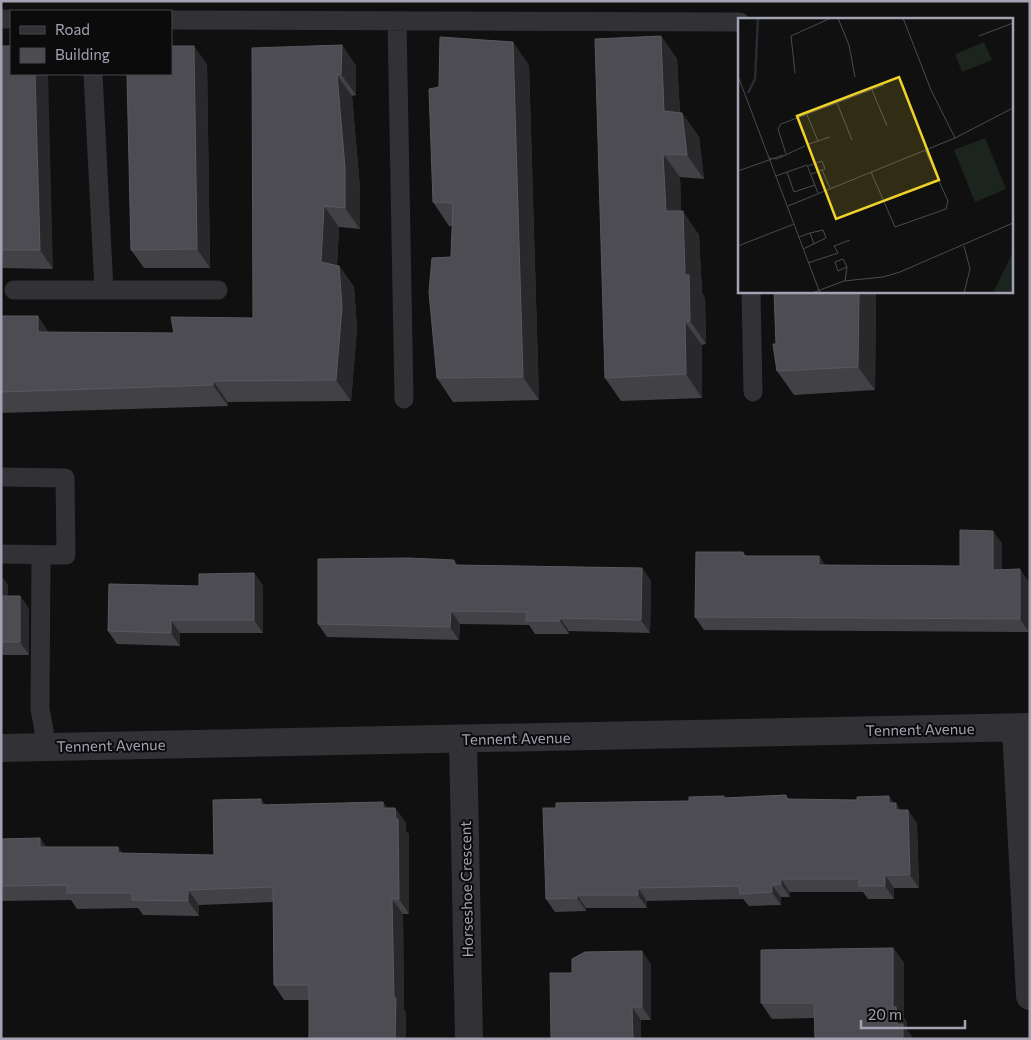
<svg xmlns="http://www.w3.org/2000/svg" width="1031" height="1040" font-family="Commissioner,sans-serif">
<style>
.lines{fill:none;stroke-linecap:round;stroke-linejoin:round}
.service{stroke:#313136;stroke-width:19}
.minor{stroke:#313136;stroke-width:28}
.wall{fill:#414146}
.shaded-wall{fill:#29292c}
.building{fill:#4c4c52;stroke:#595a61}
.labels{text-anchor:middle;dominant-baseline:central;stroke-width:4;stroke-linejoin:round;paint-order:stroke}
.street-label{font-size:15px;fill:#a1a3b2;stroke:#0b0b0c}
.inset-river{fill:none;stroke:#272c35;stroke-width:2.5}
.inset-road{fill:none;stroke:#4a4b51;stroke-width:1}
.view{fill:#f0d32a;fill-opacity:0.15;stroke:#f0d32a;stroke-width:2.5}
.inset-edge{fill:none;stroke:#a1a3b2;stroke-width:2.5}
</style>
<rect width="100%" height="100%" fill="#101011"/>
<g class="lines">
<path class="service" d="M1,19H11
M171,20L740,22
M397,21L404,399
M93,74L104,290
M14,290H218
M751,291L753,392
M1,477L65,478L66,555L1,554
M41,555L40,709L47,747"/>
<path class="minor" d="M1016,728L1030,996
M463,739L469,1039
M1,748L1030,727"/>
</g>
<path class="wall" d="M661,36L677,59L680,113H682L699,137L704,179L680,177L681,211L699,235L702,293L705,298L706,344L702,345V398L621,401L605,378Z
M342,45L356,66V95L352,96L360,188V229L339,227L337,265L339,266L354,287L357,328L351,401L228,402V406L1,413V316L49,332L174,333L253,318Z
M1,46L53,269L1,268Z
M207,64L210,268H144L131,250Z
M529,65L539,400L453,402L437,378L451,257L452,226H449L433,202L439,87Z
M774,291H876L875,390L794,395L777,371Z
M1002,543V570L1029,582V632L704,630L695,617L743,552L746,556H819L825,565L960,566Z
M454,560L457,565L642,568L651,581L650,633L569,631V634H535L529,625L460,624L459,640L327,637L318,624Z
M254,573L263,586V633H180V646L117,644L108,631L199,586Z
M1,576L8,585V596H20L29,609V655H1Z
M786,795L789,799L894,803L900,810L917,823L919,888H894V899H868L863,892H790V897H781V905L749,906L743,899L647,901V908H586V911L555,912L546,899L689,801L724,796L725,798Z
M261,799L266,805L383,802L387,808H395L406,823V831L409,834V914H403L404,1010L406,1013L309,1000H284L274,985L273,902L199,905V916L143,915L138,908L77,909L71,900L1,901V839L40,838L46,847H118L123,854L214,855Z
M893,948L904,963V1018L907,1022V1030L914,1039H815V1018L772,1019L761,1003Z
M651,964V1020H641V1039H551L572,973Z"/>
<path class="shaded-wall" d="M661,36L677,59L681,135L664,111Z
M513,42L529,65L539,400L523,377Z
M342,45L356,66V95L341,74Z
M194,46L207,64L210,268L197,249Z
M35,74H48L53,269L40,250Z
M337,75L352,96L360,188V229L345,208Z
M682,113L699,137L704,179L687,155Z
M663,154L680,177L682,234L666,211Z
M324,206L339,227L336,283L321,262Z
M683,211L699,235L702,293L705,298L706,344L690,321L685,275Z
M339,266L354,287L357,328L351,401L336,380Z
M859,291H876L875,390L858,367Z
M38,316L52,337L38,332Z
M685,322L702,345V398L686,374Z
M213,381L228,402V406L213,385Z
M993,531L1002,543V582L993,570Z
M819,556L828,569L819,565Z
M642,568L651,581L650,633L641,620Z
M1020,569L1029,582V632L1020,619Z
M254,573L263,586V633L254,620Z
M1,576L8,585V609L1,600Z
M20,596L29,609V655L20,642Z
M451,611L460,624L459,640L450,627Z
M560,618L569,631V634L560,621Z
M171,620L180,633V646L171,633Z
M889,796L896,806V803L905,816V823L889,803Z
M261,799L272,814L261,805Z
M383,802L393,817L383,808Z
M395,808L406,823V831L409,834V914L399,899Z
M908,810L917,823L919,888L910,875Z
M40,838L50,853L40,847Z
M118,847L129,862L118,853Z
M885,875L894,888V899L885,886Z
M781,879L790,892V897L781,884Z
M772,885L781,897V905L772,892Z
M638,888L647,901V908L638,895Z
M188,890L199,905V916L188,901Z
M577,895L586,908V911L577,898Z
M392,899L403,914L404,1009L406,1013V1039H395L394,998Z
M893,948L904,963V1018L907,1022V1030L914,1039H903L897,1024L893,1007Z
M642,951L651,964V1020L642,1007Z
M632,1007L641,1020V1039H633Z"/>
<path class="building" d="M661,36L664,111L682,113L687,155L663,154L666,211H683L685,275H689L690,321L685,322L686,374L605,378L595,39Z
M440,37L513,42L523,377L437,378L429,292L432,258L451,257L453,203L433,202L429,89L439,87Z
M342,45L341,74L337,75L345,167V208L324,206L321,262L339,266L342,307L336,380L213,381V385L1,392V316H38V332L174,333L171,317L253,318L252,48Z
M1,46H11V74H35L40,250H1Z
M171,46H194L197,249L131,250L127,74H171Z
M774,291H859L858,367L777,371L773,344H776Z
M960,530L993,531V570L1020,569V619L695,617L696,552H743V556H819V565L960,566Z
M408,558L454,560V565L642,568L641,620L560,618V621H526L527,612L451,611L450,627L318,624V559Z
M254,573V620H171V633L108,631L109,584L199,586V574Z
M1,596H20V642H1Z
M786,795V799L857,800V797L889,796V803H896V810H908L910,875H885V886H859V879H781V884L772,885V892L740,894L739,886L638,888V895H577V898L546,899L543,808H556V803L689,801V797L724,796V798Z
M261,799V805L383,802V808H395L396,819H398L399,899H392L394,998H396L395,1039H309V985H274L273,887L188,890V901L132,900V893H67V885L1,886V839L40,838V847H118V853L214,855L213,800Z
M893,948V1007H896L897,1024H903V1039H815L814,1003H761V950Z
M642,951V1007H632L633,1039H551L550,973H572V959L585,952Z"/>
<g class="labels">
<g class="street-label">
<text transform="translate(920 729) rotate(-1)">Tennent Avenue</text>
<text transform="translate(516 738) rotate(-1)">Tennent Avenue</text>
<text transform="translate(111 745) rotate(-1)">Tennent Avenue</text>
<text transform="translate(466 889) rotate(-91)">Horseshoe Crescent</text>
</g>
</g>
<g transform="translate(738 18)">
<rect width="275" height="275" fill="#101011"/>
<path d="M246,24L254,42L224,54L217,36ZM247,120L268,171L237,184L216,132ZM275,235V275H255L274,236Z" fill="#1c241e"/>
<path class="inset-river" d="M10,75L17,61L20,0"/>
<path class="inset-road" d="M100,0L111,27L117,59M165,0L193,72L217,120M241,18L275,5M57,55L53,18L93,0M0,58L82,275M134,72L149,108M99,85L114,122M69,97L80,123M71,126L92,119M48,136L40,111L43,106L146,67M31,140L39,141L67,128M70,148L84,143L87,151L73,156M84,152L92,170M0,153L45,137M49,154L56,174L77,167M133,154L157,209L208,191L210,183L187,132M38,158L69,147L80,175M50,188L217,120L275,90M61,219L72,215L76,226M0,228L56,206M65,231L88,220L85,212L72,215M70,245L100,235L96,228L112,222M107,263L109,249L105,241L97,244L100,253L109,249M74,275L106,263L145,259L162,254L275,205M226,275L232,251L226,228"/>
<path class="view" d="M161,59L201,162L98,201L59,98Z"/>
<rect width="275" height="275" class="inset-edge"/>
</g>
<rect width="1031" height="1040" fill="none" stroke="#a1a3b2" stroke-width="5"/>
<rect x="10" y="10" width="162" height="65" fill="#0b0b0c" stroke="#47484e"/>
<rect x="20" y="26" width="25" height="8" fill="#313136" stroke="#47484e"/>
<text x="55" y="35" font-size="15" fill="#a1a3b2">Road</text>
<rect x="20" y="48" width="25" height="15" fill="#4c4c52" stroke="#47484e"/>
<text x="55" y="60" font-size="15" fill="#a1a3b2">Building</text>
<path d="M861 1020v8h104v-8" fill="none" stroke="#a1a3b2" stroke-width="2.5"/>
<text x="868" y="1020" font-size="15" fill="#a1a3b2" stroke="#0b0b0c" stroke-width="4" paint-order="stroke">20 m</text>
</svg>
